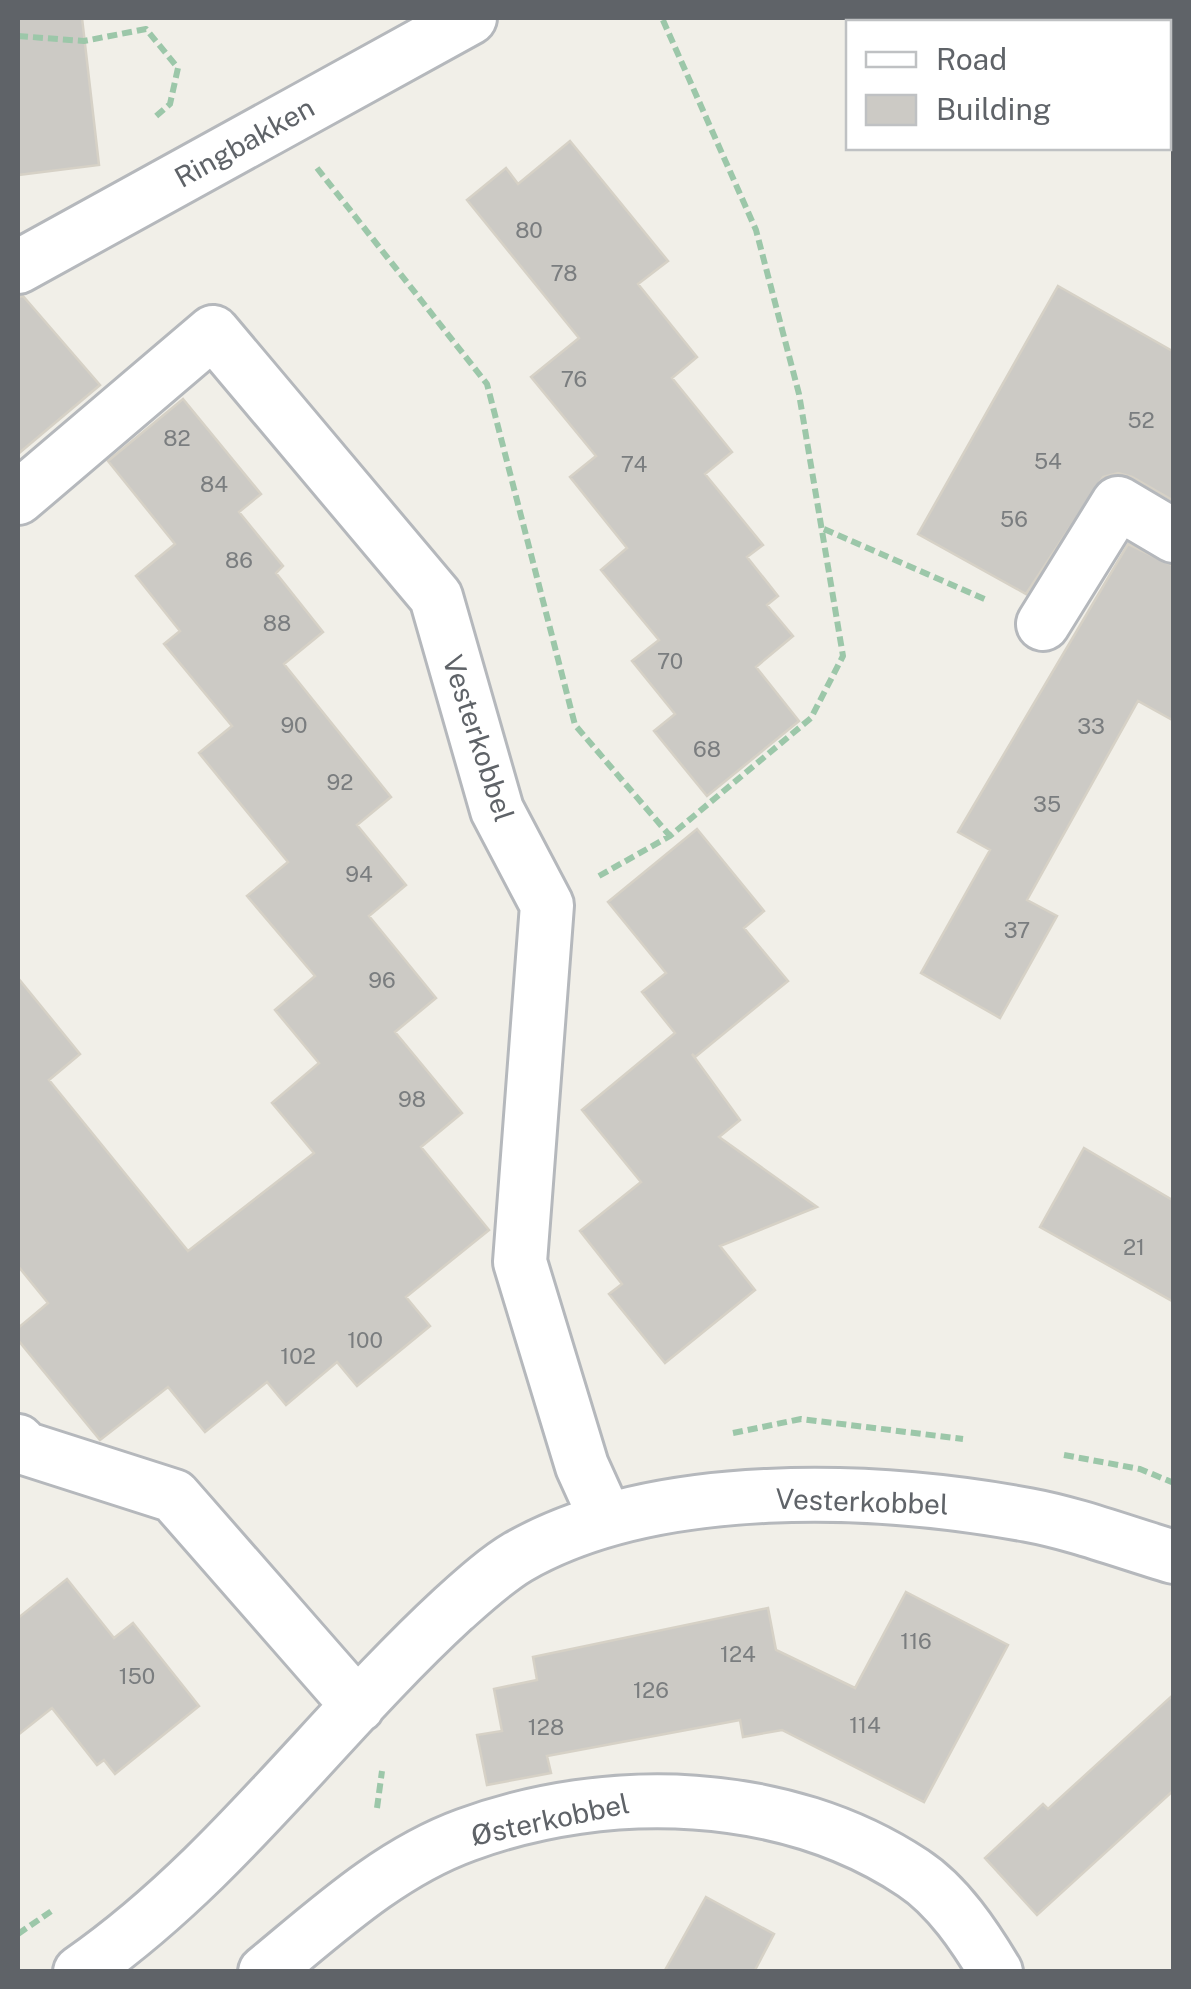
<svg xmlns="http://www.w3.org/2000/svg" width="1191" height="1989" font-family="'Public Sans',sans-serif">
<style>
.building{fill:#cccac5;stroke:#d6d1c6;stroke-width:2.5}
.lines{fill:none;stroke-linecap:round;stroke-linejoin:round}
.minor-casing{stroke:#b5b8bc;stroke-width:58}
.path{stroke:#9cc7a9;stroke-width:6;stroke-dasharray:10 5;stroke-linecap:butt}
.minor{stroke:#fff;stroke-width:52}
.labels{text-anchor:middle;dominant-baseline:central;stroke-width:8;stroke-linejoin:round;paint-order:stroke}
.number-label{font-size:22px;fill:#7a7d7f}
.street-label{font-size:28px;fill:#5f6368;stroke:#fff}
</style>
<rect width="100%" height="100%" fill="#f1efe8"/>
<path class="building" d="M18,18H82L99,165L18,175Z
M570,141L668,261L638,284L697,357L672,378L732,452L705,474L763,545L747,557L778,596L767,605L793,636L756,667L799,721L707,796L654,731L675,714L632,661L659,640L601,570L627,548L570,477L596,456L531,377L579,338L467,200L506,168L518,184Z
M1058,286L1174,352V501L1132,477L1118,473L1103,477L1026,594L918,534Z
M23,296L100,385L18,454V297Z
M183,399L261,494L239,512L283,566L276,573L323,632L284,664L391,797L357,825L406,885L369,916L436,998L395,1032L462,1113L421,1147L489,1230L406,1297L430,1326L357,1386L337,1362L286,1405L267,1382L205,1432L168,1387L100,1440L18,1340V1328L48,1303L18,1266V978L80,1054L49,1080L188,1251L314,1153L272,1103L319,1063L275,1010L315,976L247,896L288,862L199,753L232,726L164,644L180,631L136,576L175,544L108,461Z
M1128,544L1174,566V721L1138,701L1027,900L1057,916L1000,1018L921,973L990,850L958,832Z
M697,829L764,911L744,928L788,981L695,1057L692,1054L740,1120L719,1137L817,1207L720,1246L755,1290L665,1363L609,1294L622,1284L580,1231L641,1182L582,1110L675,1033L642,992L666,973L608,902Z
M1084,1148L1174,1201V1302L1040,1227Z
M67,1579L114,1638L133,1623L199,1706L115,1774L104,1760L97,1765L52,1708L18,1735V1618Z
M906,1592L1008,1645L924,1802L782,1730L743,1737L740,1720L547,1756L551,1773L487,1785L477,1735L502,1731L494,1689L537,1680L533,1657L768,1608L776,1650L855,1688Z
M1174,1694V1790L1037,1915L985,1858L1043,1804L1048,1809Z
M706,1897L774,1934L754,1972H664Z"/>
<g class="lines">
<defs>
<path id="minor" d="M18,267L470,18
M18,498L213,332L436,597L497,810L547,905L520,1262L582,1466L606,1519
M1043,624L1118,503L1174,536
M18,1441L24,1448L174,1496L358,1706
M80,1972C224,1872 325,1727 453,1609C472,1592 496,1570 518,1557C656,1478 876,1487 1028,1515C1077,1524 1126,1543 1174,1557
M265,1972C327,1921 389,1863 466,1835C608,1783 785,1788 913,1873C948,1896 975,1937 996,1972"/>
</defs>
<use href="#minor" class="minor-casing"/>
<path class="path" d="M1031,18L1043,22
M18,36L84,41L146,29L178,68L170,104L154,118
M1168,77L1174,79
M317,168L487,384L575,725L670,836
M824,529L987,600
M599,876L670,836L811,718L843,656L799,394L756,230L662,18
M733,1433L801,1419L963,1439
M1064,1455L1140,1469L1174,1483
M377,1808L382,1771
M18,1934L53,1910"/>
<use href="#minor" class="minor"/>
</g>
<g class="labels">
<g class="number-label">
<text x="529" y="230">80</text>
<text x="564" y="273">78</text>
<text x="574" y="379">76</text>
<text x="1141" y="420">52</text>
<text x="177" y="438">82</text>
<text x="1048" y="461">54</text>
<text x="634" y="464">74</text>
<text x="214" y="484">84</text>
<text x="1014" y="519">56</text>
<text x="239" y="560">86</text>
<text x="277" y="623">88</text>
<text x="670" y="661">70</text>
<text x="294" y="725">90</text>
<text x="1091" y="726">33</text>
<text x="707" y="749">68</text>
<text x="340" y="782">92</text>
<text x="1047" y="804">35</text>
<text x="359" y="874">94</text>
<text x="1017" y="930">37</text>
<text x="382" y="980">96</text>
<text x="412" y="1099">98</text>
<text x="1134" y="1247">21</text>
<text x="365" y="1340">100</text>
<text x="298" y="1356">102</text>
<text x="916" y="1641">116</text>
<text x="738" y="1654">124</text>
<text x="137" y="1676">150</text>
<text x="651" y="1690">126</text>
<text x="865" y="1725">114</text>
<text x="546" y="1727">128</text>
</g>
<g class="street-label">
<text transform="translate(244 142) rotate(-29)">Ringbakken</text>
<text transform="translate(479 738) rotate(72)">Vesterkobbel</text>
<text transform="translate(862 1501) rotate(2)">Vesterkobbel</text>
<text transform="translate(550 1819) rotate(-12)">Østerkobbel</text>
</g>
</g>
<rect width="1191" height="1989" fill="none" stroke="#5f6368" stroke-width="40"/>
<rect x="846" y="20" width="325" height="130" fill="#ffffff" stroke="#bfc1c3" stroke-width="2.5"/>
<rect x="866" y="52" width="50" height="15" fill="#ffffff" stroke="#bfc1c3" stroke-width="2.5"/>
<text x="936" y="70" font-size="30" fill="#5f6368">Road</text>
<rect x="866" y="95" width="50" height="30" fill="#cccac5" stroke="#bfc1c3" stroke-width="2.5"/>
<text x="936" y="120" font-size="30" fill="#5f6368">Building</text>
</svg>
